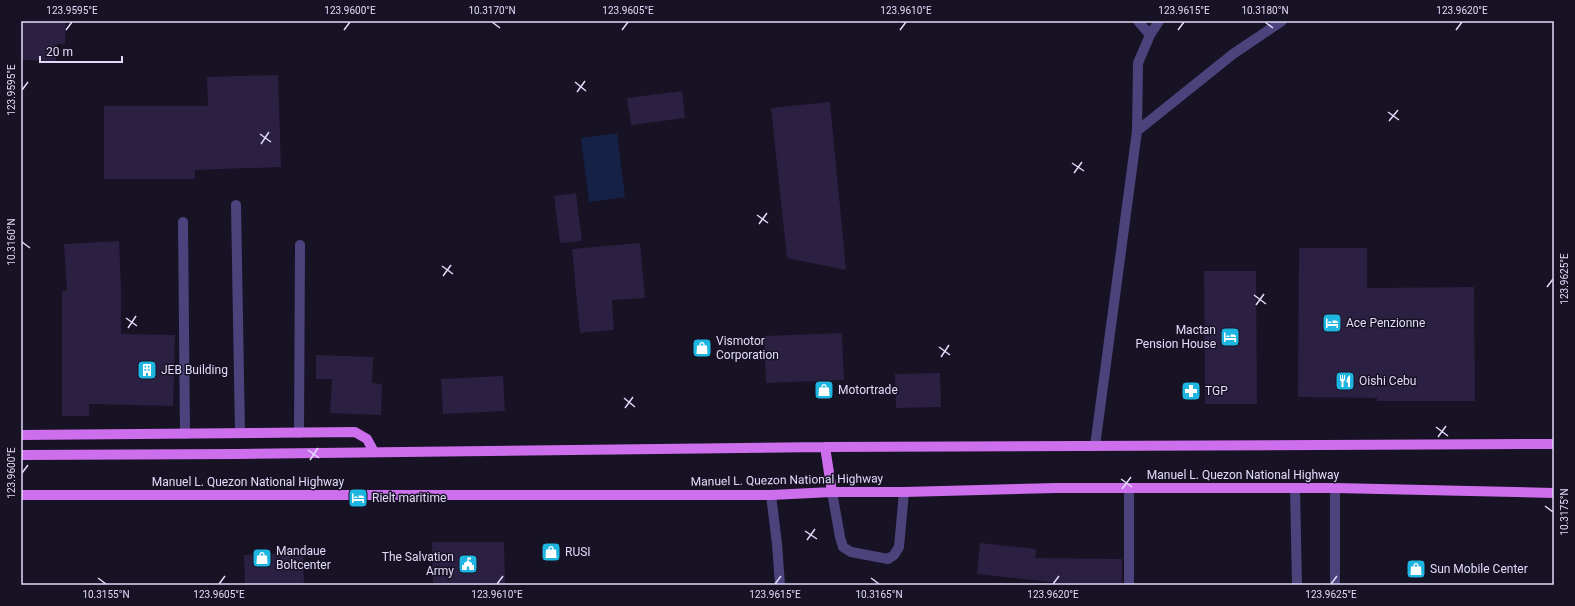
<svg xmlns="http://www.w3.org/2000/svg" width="1575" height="606" font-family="Roboto,sans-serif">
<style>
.water{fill:#152245}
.building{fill:#2b2042}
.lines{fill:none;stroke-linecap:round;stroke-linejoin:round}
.minor{stroke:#4c437d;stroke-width:10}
.major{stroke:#cd6fec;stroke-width:10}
.ticks{fill:none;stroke:#e1dafa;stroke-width:1.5}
.labels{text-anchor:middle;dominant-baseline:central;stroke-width:3;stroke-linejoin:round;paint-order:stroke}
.poi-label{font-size:12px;fill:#e1dafa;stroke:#171224;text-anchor:start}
.street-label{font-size:12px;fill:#e1dafa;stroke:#171224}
.neatline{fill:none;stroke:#e1dafa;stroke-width:1.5}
.ticks-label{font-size:10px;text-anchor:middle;fill:#e1dafa}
</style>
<rect width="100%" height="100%" fill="#171224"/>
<path class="water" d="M617,133L625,197L589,202L581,138Z"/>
<path class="building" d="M21,21H66L65,44H57L56,61L21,60Z
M278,75L281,167L195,170V179H104V106H208L207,77Z
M682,91L685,118L631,125L627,98Z
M830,102L846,270L787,258L771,108Z
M576,193L582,241L560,243L554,196Z
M119,241L121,289V334L175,335L173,406L89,404V416H62V291H67L64,244Z
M640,243L645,298L612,300L614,330L580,333L572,249Z
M1299,248H1367V288L1474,287L1475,401H1377V398L1298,397Z
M1204,271H1256L1257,404H1205Z
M842,333L844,380L766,383L764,336Z
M316,355L373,357L372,383L382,384L381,415L330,413L332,379H316Z
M940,373L941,407L896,408L895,374Z
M503,376L505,411L443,414L441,379Z
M432,542H504L505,585H433Z
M980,543L1036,549L1035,558L1122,559V585H1077L977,574Z
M303,552L304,585H245L244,555Z"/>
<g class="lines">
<path class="minor" d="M1138,21L1150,35
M1137,131L1233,54L1282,21
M236,205L240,433
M183,222L185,434
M299,433L300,245
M1095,446L1137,131L1138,63L1150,35L1159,21
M1129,488V585
M1295,488L1297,585
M1335,488V585
M832,492L840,537L843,547L851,552L888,559L894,555L899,547L904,492
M771,495L777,544L780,585"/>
<path class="major" d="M21,435L355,432L367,439L374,452
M825,447L832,492
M21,455L237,454L825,447L1554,444
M21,495H771L832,492H904L1056,488H1335L1554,493"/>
</g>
<path class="ticks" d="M492,22L500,28M1265,22L1273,28M66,30L72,22M344,30L350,22M622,30L628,22M900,30L906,22M1178,30L1184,22M1456,30L1462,22M575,82L586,91M22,90L28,82M577,92L585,81M1388,112L1399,120M1389,121L1398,110M260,134L271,142M261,144L269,132M1072,163L1084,171M1074,173L1082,162M757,215L768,223M759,224L767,213M22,242L30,248M442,266L453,274M443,276L451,265M1547,287L1553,279M1254,295L1266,304M1256,305L1264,294M126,318L137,326M128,328L136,316M939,347L950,355M941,357L949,345M624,398L635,407M625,408L633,397M1436,427L1448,436M1438,437L1446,426M308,450L319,458M310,460L318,448M22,473L28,465M1121,479L1132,487M1122,489L1131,477M1545,506L1553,512M805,531L817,539M807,540L815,529M98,578L106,584M871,578L879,584M219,584L225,576M497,584L503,576M775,584L781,576M1053,584L1059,576M1331,584L1337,576"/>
<defs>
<symbol id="hotel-square" viewBox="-11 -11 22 22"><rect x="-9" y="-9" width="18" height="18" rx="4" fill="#1eb6e1" stroke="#171224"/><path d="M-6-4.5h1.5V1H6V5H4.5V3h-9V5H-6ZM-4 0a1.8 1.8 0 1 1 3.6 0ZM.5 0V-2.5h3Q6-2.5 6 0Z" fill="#fff"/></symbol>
<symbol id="shop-square" viewBox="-11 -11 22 22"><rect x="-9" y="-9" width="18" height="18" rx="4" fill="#1eb6e1" stroke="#171224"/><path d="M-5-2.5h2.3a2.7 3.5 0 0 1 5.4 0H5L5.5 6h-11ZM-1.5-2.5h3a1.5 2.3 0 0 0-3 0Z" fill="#fff"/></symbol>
<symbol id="building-square" viewBox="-11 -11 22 22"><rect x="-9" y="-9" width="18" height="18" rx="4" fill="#1eb6e1" stroke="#171224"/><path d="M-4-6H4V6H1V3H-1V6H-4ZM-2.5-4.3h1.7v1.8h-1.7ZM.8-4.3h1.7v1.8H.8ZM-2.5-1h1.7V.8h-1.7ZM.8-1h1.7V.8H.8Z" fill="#fff"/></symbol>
<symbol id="restaurant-square" viewBox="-11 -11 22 22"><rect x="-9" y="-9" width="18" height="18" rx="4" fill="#1eb6e1" stroke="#171224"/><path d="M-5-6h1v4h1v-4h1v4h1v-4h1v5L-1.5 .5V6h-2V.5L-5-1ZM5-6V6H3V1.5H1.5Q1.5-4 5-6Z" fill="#fff"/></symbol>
<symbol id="pharmacy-square" viewBox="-11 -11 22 22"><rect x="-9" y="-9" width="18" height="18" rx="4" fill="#1eb6e1" stroke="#171224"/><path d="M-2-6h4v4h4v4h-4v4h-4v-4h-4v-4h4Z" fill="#fff"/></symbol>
<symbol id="civic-square" viewBox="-11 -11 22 22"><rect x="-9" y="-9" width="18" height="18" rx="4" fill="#1eb6e1" stroke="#171224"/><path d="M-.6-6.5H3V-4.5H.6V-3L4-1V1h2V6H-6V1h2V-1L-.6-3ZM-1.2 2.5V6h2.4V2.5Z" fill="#fff"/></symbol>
</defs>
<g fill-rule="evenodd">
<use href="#hotel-square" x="1321" y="312" width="22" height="22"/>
<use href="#hotel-square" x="1219" y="326" width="22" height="22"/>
<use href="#shop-square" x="691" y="337" width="22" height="22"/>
<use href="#building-square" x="136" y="359" width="22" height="22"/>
<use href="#restaurant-square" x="1334" y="370" width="22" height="22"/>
<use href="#shop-square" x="813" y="379" width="22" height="22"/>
<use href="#pharmacy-square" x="1180" y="380" width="22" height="22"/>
<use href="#hotel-square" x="347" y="487" width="22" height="22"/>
<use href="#shop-square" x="540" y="541" width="22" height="22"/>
<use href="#shop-square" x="251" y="547" width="22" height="22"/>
<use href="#civic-square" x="457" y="553" width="22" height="22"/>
<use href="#shop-square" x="1405" y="558" width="22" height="22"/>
</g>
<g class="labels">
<g class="poi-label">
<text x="1346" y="323">Ace Penzionne</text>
<text x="1216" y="330" text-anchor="end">Mactan<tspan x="1216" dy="14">Pension House</tspan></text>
<text x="716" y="341">Vismotor<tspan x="716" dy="14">Corporation</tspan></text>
<text x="161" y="370">JEB Building</text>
<text x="1359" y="381">Oishi Cebu</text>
<text x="838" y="390">Motortrade</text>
<text x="1205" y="391">TGP</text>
<text x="372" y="498">Rielt maritime</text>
<text x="276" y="551">Mandaue<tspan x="276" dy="14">Boltcenter</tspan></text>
<text x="565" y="552">RUSI</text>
<text x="454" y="557" text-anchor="end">The Salvation<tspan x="454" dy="14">Army</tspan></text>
<text x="1430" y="569">Sun Mobile Center</text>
</g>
<g class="street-label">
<text x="1243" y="475">Manuel L. Quezon National Highway</text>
<text transform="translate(787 480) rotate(-1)">Manuel L. Quezon National Highway</text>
<text x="248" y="482">Manuel L. Quezon National Highway</text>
</g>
</g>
<rect width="1575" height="606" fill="none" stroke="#171224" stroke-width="44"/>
<path d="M40 56v6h82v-6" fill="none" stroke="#e1dafa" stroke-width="2"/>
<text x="46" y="56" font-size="12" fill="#e1dafa" stroke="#171224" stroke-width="3" paint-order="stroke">20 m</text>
<rect x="22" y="22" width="1531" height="562" class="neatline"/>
<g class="ticks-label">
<text x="72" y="14">123.9595°E</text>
<text x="350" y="14">123.9600°E</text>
<text x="492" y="14">10.3170°N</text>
<text x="628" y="14">123.9605°E</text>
<text x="906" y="14">123.9610°E</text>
<text x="1184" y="14">123.9615°E</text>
<text x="1265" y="14">10.3180°N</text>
<text x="1462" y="14">123.9620°E</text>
<text transform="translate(11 90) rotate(-90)" y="4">123.9595°E</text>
<text transform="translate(11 242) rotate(-90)" y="4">10.3160°N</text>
<text transform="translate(1564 279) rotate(-90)" y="4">123.9625°E</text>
<text transform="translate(11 473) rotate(-90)" y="4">123.9600°E</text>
<text transform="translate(1564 512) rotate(-90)" y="4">10.3175°N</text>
<text x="106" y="598">10.3155°N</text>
<text x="219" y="598">123.9605°E</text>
<text x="497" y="598">123.9610°E</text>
<text x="775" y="598">123.9615°E</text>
<text x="879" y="598">10.3165°N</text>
<text x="1053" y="598">123.9620°E</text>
<text x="1331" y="598">123.9625°E</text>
</g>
</svg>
